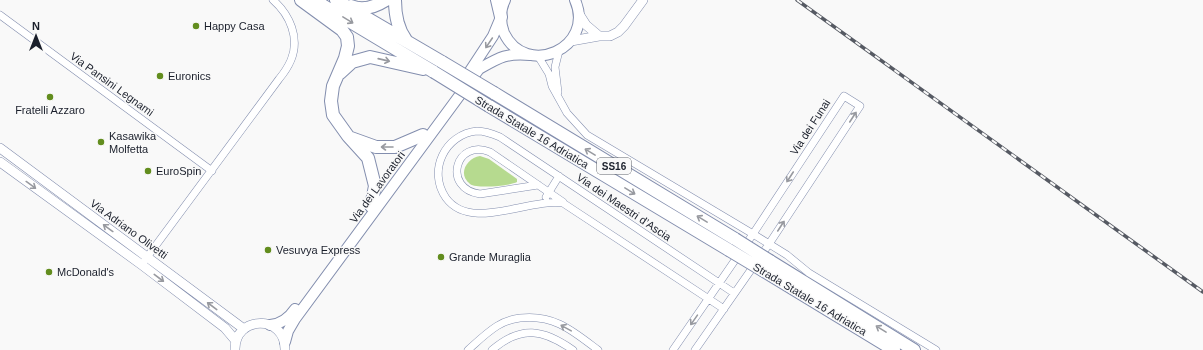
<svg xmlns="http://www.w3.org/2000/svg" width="1203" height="350" font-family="Arial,sans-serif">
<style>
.green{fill:#b6da8f}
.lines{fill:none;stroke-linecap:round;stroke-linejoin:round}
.minor-casing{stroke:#838eae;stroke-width:8}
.tertiary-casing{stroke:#838eae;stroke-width:10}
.secondary-casing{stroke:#838eae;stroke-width:12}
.trunk-casing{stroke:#838eae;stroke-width:14}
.minor{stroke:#fff;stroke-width:7}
.tertiary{stroke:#fff;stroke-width:9}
.secondary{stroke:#fff;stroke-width:10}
.trunk{stroke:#fff;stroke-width:12}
.rail-casing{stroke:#565a63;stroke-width:3.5}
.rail{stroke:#f9f9f9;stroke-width:2;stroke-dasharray:6;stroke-linecap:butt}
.trunk-bridge-casing{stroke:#838eae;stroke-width:14;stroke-linecap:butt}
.trunk-bridge{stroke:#fff;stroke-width:12}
.oneway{stroke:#989aa0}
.poi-dot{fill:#628d1e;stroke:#f9f9f9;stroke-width:1.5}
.labels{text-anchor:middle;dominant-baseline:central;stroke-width:3;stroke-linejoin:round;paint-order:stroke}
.shield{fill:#f9f9f9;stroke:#5d6069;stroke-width:1}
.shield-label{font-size:10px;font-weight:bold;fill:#1a1f2b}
.poi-label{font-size:11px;fill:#1a1f2b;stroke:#f9f9f9;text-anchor:start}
.street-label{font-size:11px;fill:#1a1f2b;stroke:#f9f9f9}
</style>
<rect width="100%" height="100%" fill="#f9f9f9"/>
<path class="green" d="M480,156L489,159L517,179V182C509,186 477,189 470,184C457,174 467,158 480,156Z"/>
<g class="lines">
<defs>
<path id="minor" d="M0,15L212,171
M538,56L549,74L552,86L567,113L587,135L753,234L787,255L809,273L936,350
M558,92L555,67L559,51
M538,185L480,194C442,189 455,138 490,152L563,202
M546,197L559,176
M145,260L279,79C284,73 288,67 291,60C300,38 290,15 273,0
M724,309L563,203C528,198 471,232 446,198C427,171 445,134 477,131C485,131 493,134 500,137L734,293
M468,350C477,342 486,333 497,326C503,322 512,319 520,318C554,314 573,331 598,350
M492,350C521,325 543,329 573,350
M673,350L753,234L844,96L860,106L769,244L695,350"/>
<path id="tertiary" d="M579,14L586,25L599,36
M571,41L599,36H610L618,32L624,26L643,0
M0,148L244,329
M0,162L142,265L225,328L236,341
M235,350C234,315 286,314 285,350"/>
<path id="secondary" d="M505,0C500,10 500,22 504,33C526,79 596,48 575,0
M468,74L493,36L501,17
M270,325C282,324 289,318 295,309
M285,342L288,331L295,319L479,69C500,57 506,53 530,55"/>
<path id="trunk" d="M301,0L342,30L347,37L348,46L345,58L333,86L331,101L333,115L348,136L368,158L375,186L371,206
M314,0L434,72
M336,0L442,62
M395,0C395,15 397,28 406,40
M497,0L501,17
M351,6C363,11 375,7 386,0
M340,73L352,62L370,57L423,69
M494,93L735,239
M489,106L729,250
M351,138L376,147H395L423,135
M770,261L914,350
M764,271L894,350"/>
</defs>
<use href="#minor" class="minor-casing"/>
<use href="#tertiary" class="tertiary-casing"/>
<use href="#secondary" class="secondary-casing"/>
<use href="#trunk" class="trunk-casing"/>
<use href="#minor" class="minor"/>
<use href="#tertiary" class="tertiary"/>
<use href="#secondary" class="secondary"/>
<use href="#trunk" class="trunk"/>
<defs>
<path id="rail" d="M797,0L1203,292"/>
</defs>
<use href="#rail" class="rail-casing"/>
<use href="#rail" class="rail"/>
<defs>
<path id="trunk-bridge" d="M442,62L494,93
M434,72L489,106
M735,239L770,261
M729,250L764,271"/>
</defs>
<use href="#trunk-bridge" class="trunk-bridge-casing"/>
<use href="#trunk-bridge" class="trunk-bridge"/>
</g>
<defs><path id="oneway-shaft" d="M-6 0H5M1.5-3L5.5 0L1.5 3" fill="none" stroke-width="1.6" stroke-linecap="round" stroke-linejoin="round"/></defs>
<g class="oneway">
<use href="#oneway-shaft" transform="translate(348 20) rotate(31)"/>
<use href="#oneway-shaft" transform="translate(489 43) rotate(124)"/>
<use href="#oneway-shaft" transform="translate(384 60) rotate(13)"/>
<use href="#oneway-shaft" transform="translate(853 117) rotate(-57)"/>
<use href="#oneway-shaft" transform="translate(387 147) rotate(180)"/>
<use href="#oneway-shaft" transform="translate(590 152) rotate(-149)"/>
<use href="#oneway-shaft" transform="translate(790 177) rotate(123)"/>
<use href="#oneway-shaft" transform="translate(31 185) rotate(36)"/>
<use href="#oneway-shaft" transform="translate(630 191) rotate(31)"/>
<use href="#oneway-shaft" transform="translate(702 219) rotate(-149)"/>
<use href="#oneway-shaft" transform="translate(781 226) rotate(-57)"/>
<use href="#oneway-shaft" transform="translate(108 228) rotate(-144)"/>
<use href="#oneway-shaft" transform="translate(159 278) rotate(37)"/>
<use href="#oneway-shaft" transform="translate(212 306) rotate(-143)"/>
<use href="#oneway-shaft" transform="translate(694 320) rotate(125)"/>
<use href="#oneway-shaft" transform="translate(566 328) rotate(-151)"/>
<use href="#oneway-shaft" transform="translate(881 329) rotate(-148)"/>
</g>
<g class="poi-dot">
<circle cx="196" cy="26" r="4"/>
<circle cx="160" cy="76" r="4"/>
<circle cx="50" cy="97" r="4"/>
<circle cx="101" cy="142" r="4"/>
<circle cx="148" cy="171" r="4"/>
<circle cx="268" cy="250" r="4"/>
<circle cx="441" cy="257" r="4"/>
<circle cx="49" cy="272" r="4"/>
</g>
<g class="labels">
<rect class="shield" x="597" y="158" width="34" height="16" rx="3"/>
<g class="shield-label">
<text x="614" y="166">SS16</text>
</g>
<g class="poi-label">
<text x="204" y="26">Happy Casa</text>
<text x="168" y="76">Euronics</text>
<text x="50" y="110" text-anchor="middle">Fratelli Azzaro</text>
<text x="109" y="136">Kasawika<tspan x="109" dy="13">Molfetta</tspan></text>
<text x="156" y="171">EuroSpin</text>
<text x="276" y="250">Vesuvya Express</text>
<text x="449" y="257">Grande Muraglia</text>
<text x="57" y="272">McDonald's</text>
</g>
<g class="street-label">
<text transform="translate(112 84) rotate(36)">Via Pansini Legnami</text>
<text transform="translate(810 127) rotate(-57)">Via dei Funai</text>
<text transform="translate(532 132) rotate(31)">Strada Statale 16 Adriatica</text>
<text transform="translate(377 187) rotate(-54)">Via dei Lavoratori</text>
<text transform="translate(624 207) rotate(34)">Via dei Maestri d’Ascia</text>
<text transform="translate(129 229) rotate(36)">Via Adriano Olivetti</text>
<text transform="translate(810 299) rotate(31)">Strada Statale 16 Adriatica</text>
</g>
</g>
<g transform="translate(36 36)" stroke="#f9f9f9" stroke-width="3" paint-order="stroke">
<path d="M0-3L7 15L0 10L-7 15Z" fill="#1a1f2b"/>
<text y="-6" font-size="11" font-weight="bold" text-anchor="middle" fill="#1a1f2b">N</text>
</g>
</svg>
